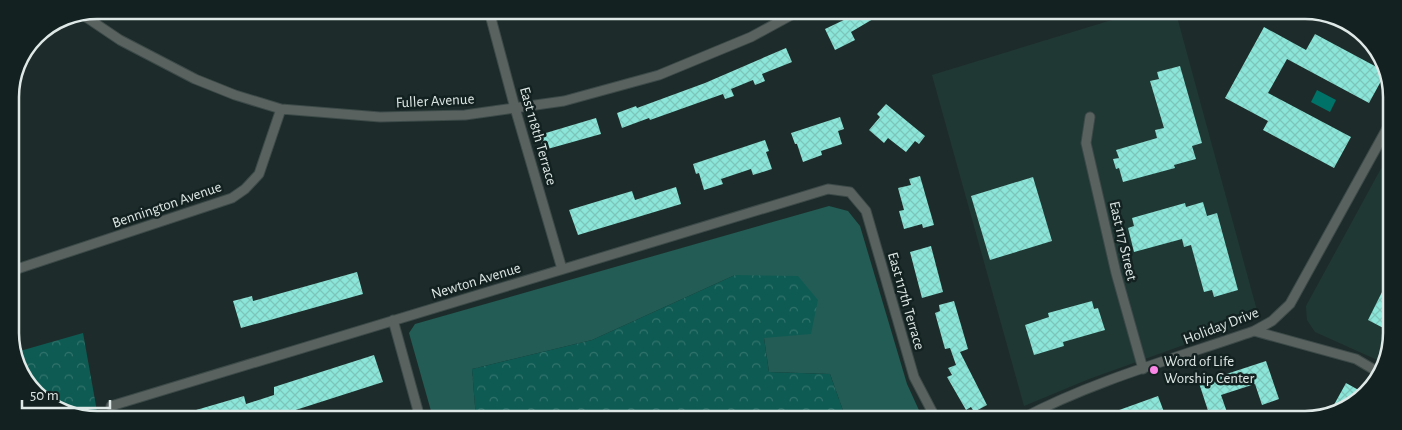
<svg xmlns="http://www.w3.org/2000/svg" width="1402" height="430" font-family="'Alegreya Sans',sans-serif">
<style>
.built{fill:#203834}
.grass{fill:#225c55}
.forest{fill:url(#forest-crowns)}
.water{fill:#007268}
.building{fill:url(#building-cross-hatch)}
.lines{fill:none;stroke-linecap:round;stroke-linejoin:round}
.street-casing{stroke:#3c4a48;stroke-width:11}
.street{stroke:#5a6260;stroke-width:9}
.poi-dot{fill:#fa87e6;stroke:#132220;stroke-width:2}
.labels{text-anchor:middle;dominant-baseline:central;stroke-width:5;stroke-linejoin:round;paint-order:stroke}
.street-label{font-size:15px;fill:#dee8e6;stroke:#132220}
.poi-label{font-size:15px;fill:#dee8e6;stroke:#132220;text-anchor:start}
.rim{fill:none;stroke:#dee8e6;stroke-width:2.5}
</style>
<defs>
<pattern id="forest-crowns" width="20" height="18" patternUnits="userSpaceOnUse" patternTransform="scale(1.25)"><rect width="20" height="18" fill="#0e5b53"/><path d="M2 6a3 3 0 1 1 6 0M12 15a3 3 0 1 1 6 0" fill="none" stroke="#31736c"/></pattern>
<pattern id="building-cross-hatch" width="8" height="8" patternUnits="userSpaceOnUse" patternTransform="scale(1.25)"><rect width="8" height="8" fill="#8be5d8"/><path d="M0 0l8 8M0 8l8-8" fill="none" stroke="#7dc5bb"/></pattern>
</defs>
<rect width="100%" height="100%" fill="#1d2c2a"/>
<path class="built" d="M1138,12L1176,13L1259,318L1089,379L1024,406L932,75Z
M1390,152L1389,355L1384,363L1315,332L1307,320L1306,306Z"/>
<path class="grass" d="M829,206L848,211L860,226L907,384L923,419H846L830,374L769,372L764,338L735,275L592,340L472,369L476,418H433L409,333L415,324Z"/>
<path class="forest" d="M735,275L798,276L818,300L811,334L764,338L769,372L830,374L846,419L476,418L472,369L592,340Z
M83,333L98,417H75L35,394L13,353Z"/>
<path class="water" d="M1317,90L1336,100L1330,112L1311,102Z"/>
<path class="building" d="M847,12H885L851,32L855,40L835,50L825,29L850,17Z
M1264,27L1306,50L1315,34L1386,72L1369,103L1287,59L1268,93L1351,137L1334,168L1263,130L1268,121L1225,98Z
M786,48L792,62L762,74L765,81L755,85L753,80L731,89L734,96L725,99L723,94L650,120L649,118L622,128L617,113L636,106L637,108L705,83Z
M1180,66L1202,143L1192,146L1196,159L1174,165L1175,168L1123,182L1119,168L1116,169L1113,159L1119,158L1116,150L1157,138L1155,130L1164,128L1150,81L1159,79L1157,72Z
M886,104L925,136L919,144L915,141L906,152L888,138L884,143L869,130L880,117L877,114Z
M840,117L844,129L838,131L842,144L821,151L822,155L803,162L797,144H795L791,133Z
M596,118L601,134L544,150L539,135Z
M765,140L769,151L766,152L772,169L753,175L751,169L721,179L723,184L704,190L699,173L696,174L693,164Z
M920,176L934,225L923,228L922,224L904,229L899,211L904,210L898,188L911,185L909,179Z
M1033,177L1052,241L990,260L971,196Z
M676,187L681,204L578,235L569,210L632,191L635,200Z
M1203,202L1207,216L1217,213L1238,290L1214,297L1212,290L1204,292L1191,245L1184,247L1182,239L1134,252L1128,228L1134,226L1132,218L1185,203L1186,207Z
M931,246L943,292L922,298L910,252Z
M357,272L363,294L241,328L233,301L252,296L253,301Z
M1389,278V331L1368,320Z
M954,301L968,349L960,352L987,405L974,412L971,407L966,410L947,377L952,375L948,368L956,365L950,348L945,349L935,313L940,311L939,305Z
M1092,301L1094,309L1098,308L1105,330L1063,342L1064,346L1034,355L1025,325L1049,317L1048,313Z
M374,355L383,382L280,415L281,418L180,417L179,415L244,396L246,404L274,395V387Z
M1266,361L1279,399L1262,405L1255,384L1221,395L1228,415L1211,420L1199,383Z
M1346,383L1364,393L1358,402L1330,412Z
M1158,396L1167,420L1097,419V418Z"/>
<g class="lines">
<defs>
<path id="street" d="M489,11L515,108L562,269
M80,13L120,40L195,79L235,95L281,109L380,117L465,115L564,101L659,75L751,37L797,12
M1090,117L1086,143L1116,273L1143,369
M11,271L232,198L245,189L259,174L281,109
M393,320L420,418
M1254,331L1356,359L1378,372
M111,406L828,189L850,192L866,211L914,377L936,419
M1021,419C1095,380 1176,358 1254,331L1272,321L1290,304L1390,123"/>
</defs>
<use href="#street" class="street-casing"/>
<use href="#street" class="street"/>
</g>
<circle class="poi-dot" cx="1154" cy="370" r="5"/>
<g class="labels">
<g class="street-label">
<text transform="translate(435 101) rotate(-3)">Fuller Avenue</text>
<text transform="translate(538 136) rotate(74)">East 118th Terrace</text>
<text transform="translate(167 205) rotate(-19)">Bennington Avenue</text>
<text transform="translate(1123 241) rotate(77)">East 117 Street</text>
<text transform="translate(476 281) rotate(-17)">Newton Avenue</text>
<text transform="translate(906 301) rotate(74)">East 117th Terrace</text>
<text transform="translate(1221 326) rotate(-21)">Holiday Drive</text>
</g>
<g class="poi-label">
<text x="1164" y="361">Word of Life<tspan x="1164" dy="17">Worship Center</tspan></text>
</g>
</g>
<path d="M0 0H1402V430H0ZM97 19H1305A78 78 0 0 1 1383 97V333A78 78 0 0 1 1305 411H97A78 78 0 0 1 19 333V97A78 78 0 0 1 97 19Z" fill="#132220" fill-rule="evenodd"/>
<path class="rim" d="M97 19H1305A78 78 0 0 1 1383 97V333A78 78 0 0 1 1305 411H97A78 78 0 0 1 19 333V97A78 78 0 0 1 97 19Z"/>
<path d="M22 400v8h88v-8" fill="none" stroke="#dee8e6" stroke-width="2.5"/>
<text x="30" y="400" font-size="15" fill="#dee8e6" stroke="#132220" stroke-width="4" paint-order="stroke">50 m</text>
</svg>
